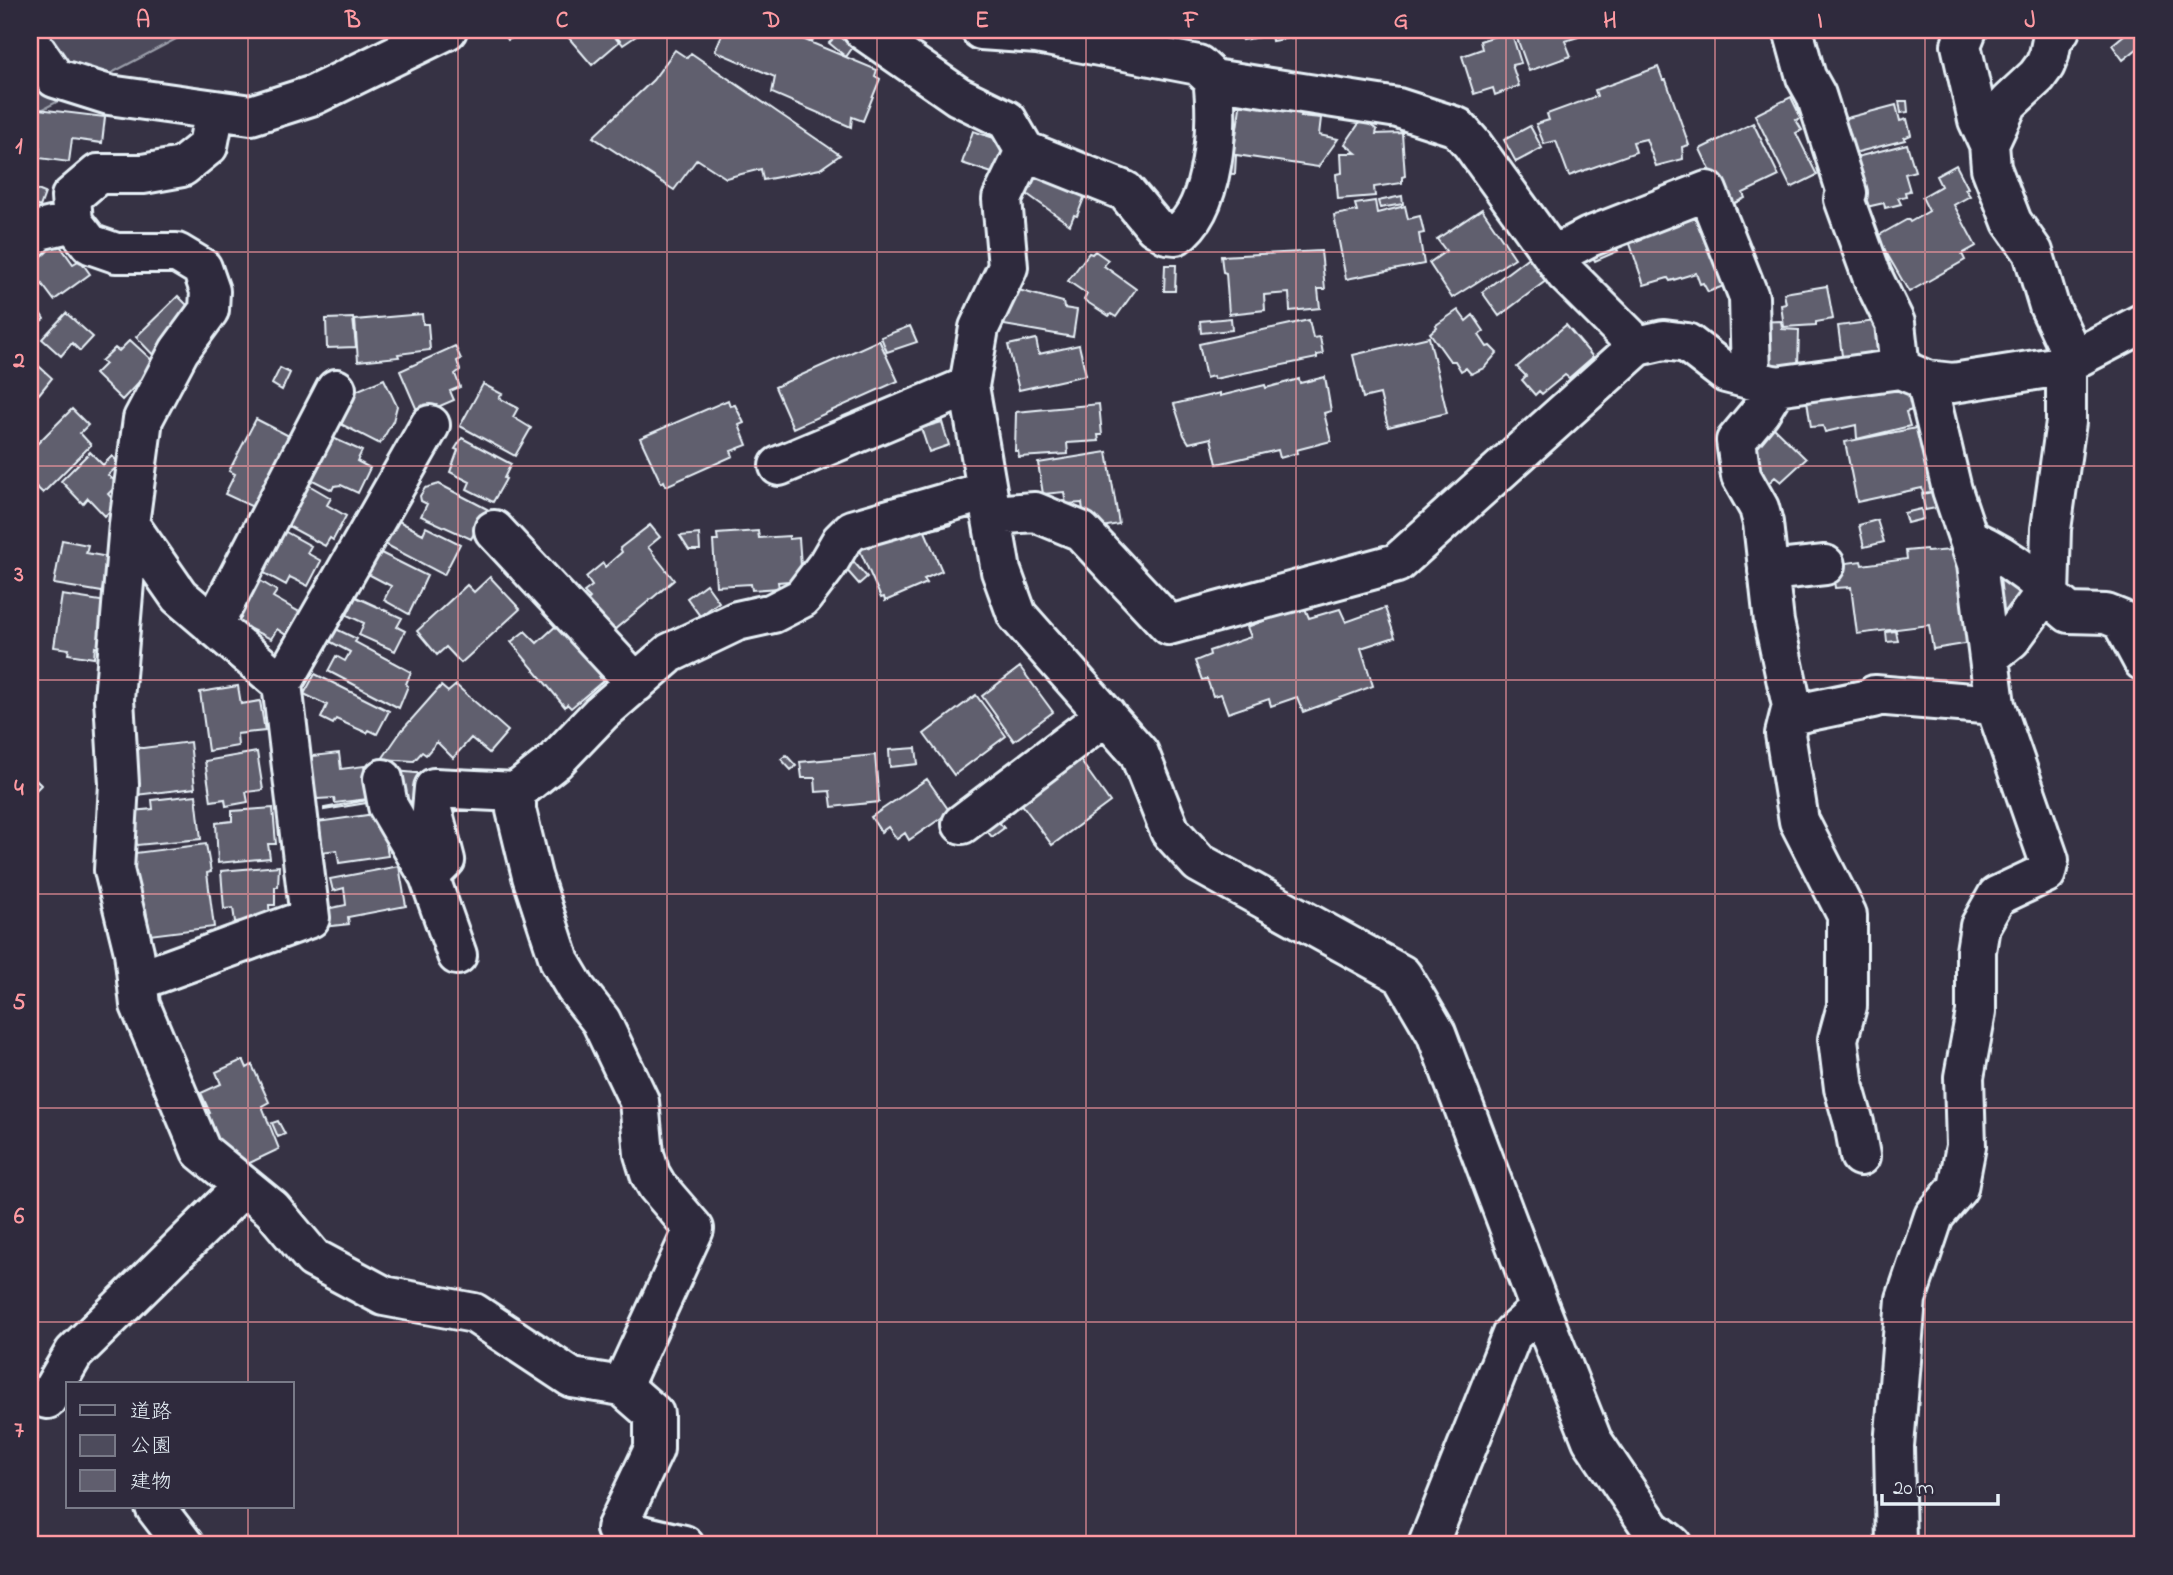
<svg xmlns="http://www.w3.org/2000/svg" width="2173" height="1575" font-family="'Indie Flower','Klee One',sans-serif">
<style>
.green{fill:#4d4b5c;stroke:#9a9eaa;stroke-width:2}
.building{fill:#605e6e;stroke:#e8f1f8;stroke-width:2}
.lines{fill:none;stroke-linecap:round;stroke-linejoin:round}
.street-casing{stroke:#e8f1f8;stroke-width:44}
.street{stroke:#2f2a3d;stroke-width:38}
.grid{fill:none;stroke:#ff9aa2;stroke-width:2;stroke-opacity:0.55}
.neatline{fill:none;stroke:#ff9aa2;stroke-width:2.5}
.grid-label{font-size:23px;text-anchor:middle;font-weight:bold;fill:#ff9aa2}
</style>
<rect width="100%" height="100%" fill="#363244"/>
<filter id="ink" filterUnits="userSpaceOnUse"><feTurbulence type="fractalNoise" baseFrequency=".0143" numOctaves="2"/><feDisplacementMap in="SourceGraphic" scale="14" xChannelSelector="R" yChannelSelector="G"/><feConvolveMatrix kernelMatrix="1 2 1 2 8 2 1 2 1" color-interpolation-filters="sRGB"/></filter>
<g filter="url(#ink)">
<path class="green" d="M30,30H193L30,116Z"/>
<path class="building" d="M502,30H529L508,40Z
M562,30H609L619,42L592,65Z
M612,30H645L623,45Z
M724,30H781L877,70L875,76L880,79L863,121L852,117L851,127L772,93L775,77L715,51Z
M787,30H817L812,42Z
M829,30H832L853,47L846,57L829,43L834,38L827,32Z
M1240,30H1336L1272,41L1271,35L1242,40Z
M1514,30H1576L1578,37L1565,41L1571,56L1529,71Z
M2130,30H2134L2143,44L2123,60L2112,45Z
M1511,31L1521,63L1512,65L1519,86L1495,95L1493,88L1474,94L1462,56L1482,49L1480,41Z
M675,50L687,58L691,53L840,155L820,169L763,180L761,169L726,178L697,159L674,190L593,137L653,80Z
M1658,67L1663,80H1666L1689,145L1682,147L1683,159L1656,166L1646,139L1633,142L1636,152L1569,176L1556,141L1544,144L1536,124L1549,120L1547,114L1597,96L1595,90Z
M1791,97L1801,118L1796,120L1802,130L1796,133L1817,175L1791,188L1755,115Z
M1241,100L1303,109L1301,116L1321,118L1319,135L1338,139L1318,167L1236,155L1235,174L1215,173L1216,148L1234,150Z
M1899,101H1907L1908,112L1901,113Z
M1896,105L1900,121L1907,119L1911,135L1904,138L1905,140L1854,153L1849,129L1845,130L1843,119Z
M30,108L105,117L102,143L72,139L69,162L39,158L40,148L30,147Z
M1362,119L1377,130L1376,134L1402,133L1405,176L1402,177V183L1374,187L1375,196L1338,199L1336,174L1342,173L1341,153H1356L1345,144Z
M1753,123L1779,176L1743,193L1745,198L1721,210L1705,176L1711,172L1700,149Z
M1530,126L1542,148L1516,162L1504,140Z
M973,131L1000,140L999,144L1004,146L1000,165L992,173L962,163Z
M1907,144L1915,171L1905,174L1910,191L1905,192L1906,196L1898,198L1901,204L1885,208L1884,203L1862,208L1849,159Z
M1956,165L1968,188L1965,189L1970,196L1954,205L1976,246L1962,254L1965,260L1909,292L1883,247L1881,249L1874,238L1908,219L1910,222L1929,211L1922,197L1941,186L1936,176Z
M1038,170L1087,190L1077,216L1074,215L1070,225L1027,194Z
M30,187L45,193L40,207L30,203Z
M1402,196L1403,204L1380,208L1378,201Z
M1375,201L1377,213L1405,206L1408,219L1420,216L1424,233L1419,234L1424,264L1346,279L1334,215L1357,211L1355,204Z
M1706,203L1734,282L1708,292L1703,283L1700,284L1696,273L1670,281L1668,278L1644,285L1626,232Z
M1482,209L1515,258L1452,298L1429,263L1446,251L1437,239Z
M1611,235L1618,251L1595,261L1587,245Z
M56,240L73,264L80,260L90,274L54,300L30,268L40,261L36,254Z
M1095,251L1108,260L1104,266L1136,289L1116,317L1111,314L1109,316L1084,300L1087,294L1068,281L1089,253L1092,254Z
M1321,251L1325,289H1318L1320,308L1290,311L1289,293L1264,295L1265,310L1229,314L1226,273L1223,272L1221,256Z
M1534,253L1551,277L1499,316L1482,292Z
M1165,265H1176L1175,291H1164Z
M1827,286L1833,319L1816,322V325L1784,327L1781,305L1786,304L1784,293Z
M1011,288L1063,302L1064,308L1077,310L1073,337L1004,325Z
M178,296L193,311L157,359L136,337Z
M30,297L44,319L30,328Z
M1458,310L1466,321L1473,315L1484,331L1479,335L1487,347L1490,346L1497,353L1484,368L1471,374L1466,368L1461,371L1455,361H1450L1430,333L1437,327L1436,325Z
M66,313L93,337L80,351L72,343L61,356L42,339Z
M422,314L423,324H428L430,350L398,354L399,357L358,361L355,320Z
M353,318L356,347L327,348L326,319Z
M1231,318L1232,330L1201,333L1200,321Z
M1309,320L1313,338L1320,337L1323,354L1317,355V358L1214,379L1213,376L1206,378L1199,344Z
M1781,321L1782,329L1799,330L1798,367H1762L1756,322Z
M1875,321L1877,333L1881,332L1880,357L1843,363L1838,326Z
M1566,325L1593,357L1569,378L1565,375L1542,394L1539,391L1535,395L1522,380L1526,376L1517,367Z
M910,326L917,342L887,352L881,337Z
M1429,337L1447,413L1388,427L1380,394L1363,398L1353,355Z
M1036,339L1039,354L1079,345L1086,375L1019,390L1008,345Z
M130,340L156,364L122,400L95,374L105,364L101,361L115,348L119,351Z
M879,340L898,381L793,428L775,387Z
M455,346L461,359L457,361L460,370L455,374L460,387L450,391L454,400L419,415L400,371Z
M30,358L52,378L39,394L30,387Z
M280,368L290,373L282,390L272,384Z
M1325,377L1331,411L1324,413L1331,441L1296,450L1297,453L1280,458L1278,450L1217,464L1211,438L1189,443L1184,435L1174,404L1220,393V396L1265,385L1266,388L1299,379L1300,383Z
M384,379L397,406L393,421L380,444L331,419L344,396Z
M1901,382L1912,389L1918,408L1906,412L1910,426L1857,439L1856,425L1825,432L1823,426L1811,427L1807,401Z
M483,384L502,394L499,398L518,408L513,417L531,428L515,456L460,426Z
M728,400L730,406L735,405L744,423L739,425L747,445L731,451L733,456L666,486L664,481L661,483L640,438Z
M1099,404L1102,435H1098L1099,441L1067,443L1068,454L1019,457L1018,451H1015L1016,412Z
M72,409L88,425L80,433L91,445L43,493L30,481V451Z
M256,419L291,437L255,508L225,494L235,474L229,471Z
M942,422L949,445L929,452L921,428Z
M1931,425L1945,490L1923,493L1922,488L1857,502L1845,442Z
M1772,426L1806,459L1781,482L1775,477L1760,491L1749,449Z
M324,434L362,451L357,461L370,468L358,493L341,485L334,486L332,490L303,475Z
M462,438L511,464L504,478L506,479L493,502L467,489L470,482L450,472L458,450L455,449Z
M90,452L103,465L112,456L120,464L108,475L118,484L108,494L117,504L105,516L88,498L83,504L61,481Z
M1107,452L1119,524L1091,529L1085,525L1082,503L1066,504L1064,492L1043,494L1038,463Z
M300,480L331,498L327,505L346,516L333,540L330,538L325,546L279,521Z
M439,484L487,509L471,539L421,516L427,504L421,501L420,496L425,488Z
M1944,490L1947,506L1925,510L1922,494Z
M1921,509L1923,519L1907,523L1904,513Z
M949,512L952,525L927,531L924,519Z
M395,519L423,534L426,527L460,544L444,575L383,543Z
M1877,520L1884,542L1864,547L1859,525Z
M921,522L942,571L924,579L927,583L885,601L884,597L881,598L857,544Z
M650,525L660,537L648,547L674,580L608,635L583,605L590,598L584,592L592,586L586,577L603,563L605,567L622,552L620,548Z
M275,526L311,546L307,553L321,561L308,586L290,577L286,585L253,567Z
M758,531L759,538L789,536V539L799,538L802,580L778,582L779,588L752,590L751,584L716,586L713,541H718L717,534Z
M699,534L700,550H689L680,536Z
M62,540L88,545L86,553L108,557L102,592L54,584Z
M1926,549L1927,552L1964,549L1977,642L1933,649L1929,625L1857,634L1851,587L1835,588L1832,565L1861,561L1862,565L1907,559L1906,551Z
M379,552L427,576L409,614L384,600L391,586L368,574Z
M1992,558L2036,593L2002,630Z
M853,561L867,577L859,584L845,568Z
M254,577L277,591L273,597L301,613L290,633L286,635L277,629L271,639L236,622Z
M490,577L520,609L461,663L446,647L437,655L417,631L467,585L474,592Z
M706,584L719,602L700,616L687,598Z
M62,595L107,602L100,648L95,647L94,658L68,654L69,649L54,647Z
M356,597L402,618L397,627L405,631L395,651L359,635L364,623L347,615Z
M1304,606L1309,618L1340,609L1346,622L1385,608L1395,637L1361,648L1373,686L1303,712L1297,697L1271,706L1269,699L1228,713L1221,694L1213,696L1207,679L1202,680L1195,661L1210,655L1209,651L1251,637L1247,627Z
M557,625L602,674L599,677L603,681L571,708L567,704L565,707L511,642L525,631L537,643Z
M336,629L357,639L355,642L411,672L406,684L408,686L399,708L328,671L336,656L345,661L350,652L329,641Z
M1896,631L1898,641L1887,642L1886,632Z
M1020,667L1053,712L1014,741L982,696Z
M315,674L389,711L377,734L369,730L367,733L336,719L333,724L321,718L327,705L304,694Z
M456,685L508,731L489,753L471,738L453,758L437,742L426,755L422,752L414,761L382,759L402,730L441,686L448,692Z
M238,686L241,704L260,701L265,731L237,734L238,746L208,751L200,692Z
M976,695L1006,736L954,775L924,734Z
M190,742L195,788L136,795L123,747L143,748Z
M916,748L918,764L890,767L889,750Z
M257,752L263,790L246,792L248,802L226,806L225,799L211,801L205,761Z
M339,753L341,769L364,766L368,799L335,803L334,798L317,799L316,796H312L307,761L313,760V756Z
M786,755L796,766L791,770L781,759Z
M875,755L879,802L832,807L830,791L816,792L815,778H802L800,762Z
M1080,760L1110,802L1052,845L1021,803Z
M395,771L426,774L422,803L393,799Z
M30,774L41,785L30,796Z
M927,779L950,812L909,840L905,833L897,839L888,827L881,832L871,817Z
M196,795L201,839L137,845L132,811L153,809L152,800Z
M373,799L372,802L324,810V808Z
M273,808L276,844H268L270,858L218,863L216,823L232,821V811Z
M382,813L388,856L339,863L337,850L321,852L317,822Z
M997,820L1004,828L992,837L985,829Z
M206,844L211,872L207,873L214,927L150,935L146,909L133,912L127,854Z
M279,866L278,887H275V905H269L270,919L235,922L233,908L224,909L221,871Z
M399,866L406,906L348,917L349,924L323,927L321,910L346,905L344,888L333,891L330,879Z
M240,1061H244L247,1068L252,1065L269,1102L262,1106L279,1149L237,1169L226,1160L205,1115L210,1113L201,1093L221,1084L216,1072Z
M278,1121L285,1134L278,1137L272,1123Z"/>
<g class="lines">
<defs>
<path id="street" d="M863,30L958,96L1007,120L1025,151L1125,191L1154,226L1167,234L1176,235C1215,209 1219,122 1213,79
M981,30L1037,34L1198,65L1213,79L1398,108L1457,127L1472,144L1566,274L1638,346
M1793,30L1806,77L1816,95L1847,193L1844,199L1872,276L1895,323L1900,369
M1967,30L1961,45L1978,120L1989,144
M2060,30L2052,40L2049,55L2045,65L2037,76L2008,103L1989,144L1991,168L2012,222L2033,252L2049,306L2074,359
M30,42L55,78L109,95L251,115L314,95L447,30
M215,110L208,146L182,167L143,174H98L71,197L73,222L90,244L116,253H177L202,268L210,291L209,310L179,351L143,419L129,524L114,699L119,784L114,870L134,952L140,1005L201,1151L272,1209L313,1258L384,1296L474,1313L572,1378L622,1386L654,1414V1449L616,1529L684,1545
M1025,151L1002,199L1008,267L979,328L969,386L1001,571L1017,615L1139,753L1170,831L1199,863L1402,975L1436,1033L1540,1309L1592,1440L1652,1529L1672,1545
M30,239L39,230L73,222
M1553,256L1589,237L1707,191L1749,297L1751,379
M2061,366L2066,376V422L2051,529L2049,596L2069,613L2106,614L2121,620L2143,661
M1776,386L1760,412L1736,441L1741,476L1759,508L1763,523L1774,622L1792,706L1785,734L1799,821L1847,915V1006L1838,1039L1844,1088L1854,1123L1860,1156
M779,466L969,386
M991,515L1035,512L1081,531L1169,625L1397,563L1638,346L1664,340L1687,343L1726,373L1776,386L1900,369L1926,380L1953,383L2061,366L2143,323
M129,524L179,596L282,684L310,918L137,981
M494,530L636,683
M1970,539C1999,552 2024,569 2047,590
M1768,571L1825,565
M213,626L336,389
M1989,657L2011,639L2038,602L2049,596
M282,684L430,425
M1791,715L1873,698L1875,695L1995,705
M383,779L388,806L429,876L457,955
M962,824L1106,715
M429,876L445,860L432,810L434,788L516,792
M622,1386L694,1229L657,1186L650,1174L644,1154L639,1101L601,1021L576,989L560,962L532,876L516,810V792L555,761L601,713L670,653L737,621L773,613L802,598L827,565L841,541L852,530L987,491
M47,1399L74,1353L244,1186
M155,1507L184,1545
M1428,1545L1512,1334L1540,1309
M1896,1545L1894,1446L1906,1299L1934,1216L1958,1188L1966,1146L1964,1077L1976,1012V951L1980,926L1997,896L2046,873L2049,860L1995,705L1977,564L1952,490L1926,380"/>
</defs>
<use href="#street" class="street-casing"/>
<use href="#street" class="street"/>
</g>
</g>
<path class="grid" d="M248,30V1384M458,30V1545M667,30V1545M877,30V1545M1086,30V1545M1296,30V1545M1506,30V1545M1715,30V1545M1925,30V1545M30,252H2143M30,466H2143M30,680H2143M30,894H2143M30,1108H2143M30,1322H2143M248,1507V1545"/>
<rect width="2173" height="1575" fill="none" stroke="#2f2a3d" stroke-width="77"/>
<rect x="66" y="1382" width="228" height="126" fill="#2f2a3d" stroke="#797a88" stroke-width="2"/>
<rect x="80" y="1405" width="35" height="10" fill="#2f2a3d" stroke="#797a88" stroke-width="2"/>
<text x="130" y="1418" font-size="21" fill="#e8f1f8">道路</text>
<rect x="80" y="1435" width="35" height="21" fill="#4d4b5c" stroke="#797a88" stroke-width="2"/>
<text x="130" y="1452" font-size="21" fill="#e8f1f8">公園</text>
<rect x="80" y="1470" width="35" height="21" fill="#605e6e" stroke="#797a88" stroke-width="2"/>
<text x="130" y="1488" font-size="21" fill="#e8f1f8">建物</text>
<path d="M1882 1494v10h116v-10" fill="none" stroke="#e8f1f8" stroke-width="3.5"/>
<text x="1893" y="1494" font-size="21" fill="#e8f1f8" stroke="#2f2a3d" stroke-width="5" paint-order="stroke">20 m</text>
<rect x="38" y="38" width="2096" height="1498" class="neatline"/>
<g class="grid-label">
<text x="143" y="27">A</text>
<text x="353" y="27">B</text>
<text x="562" y="27">C</text>
<text x="772" y="27">D</text>
<text x="982" y="27">E</text>
<text x="1191" y="27">F</text>
<text x="1401" y="27">G</text>
<text x="1610" y="27">H</text>
<text x="1820" y="27">I</text>
<text x="2030" y="27">J</text>
<text x="19" y="153">1</text>
<text x="19" y="367">2</text>
<text x="19" y="581">3</text>
<text x="19" y="795">4</text>
<text x="19" y="1009">5</text>
<text x="19" y="1223">6</text>
<text x="19" y="1437">7</text>
</g>
</svg>
